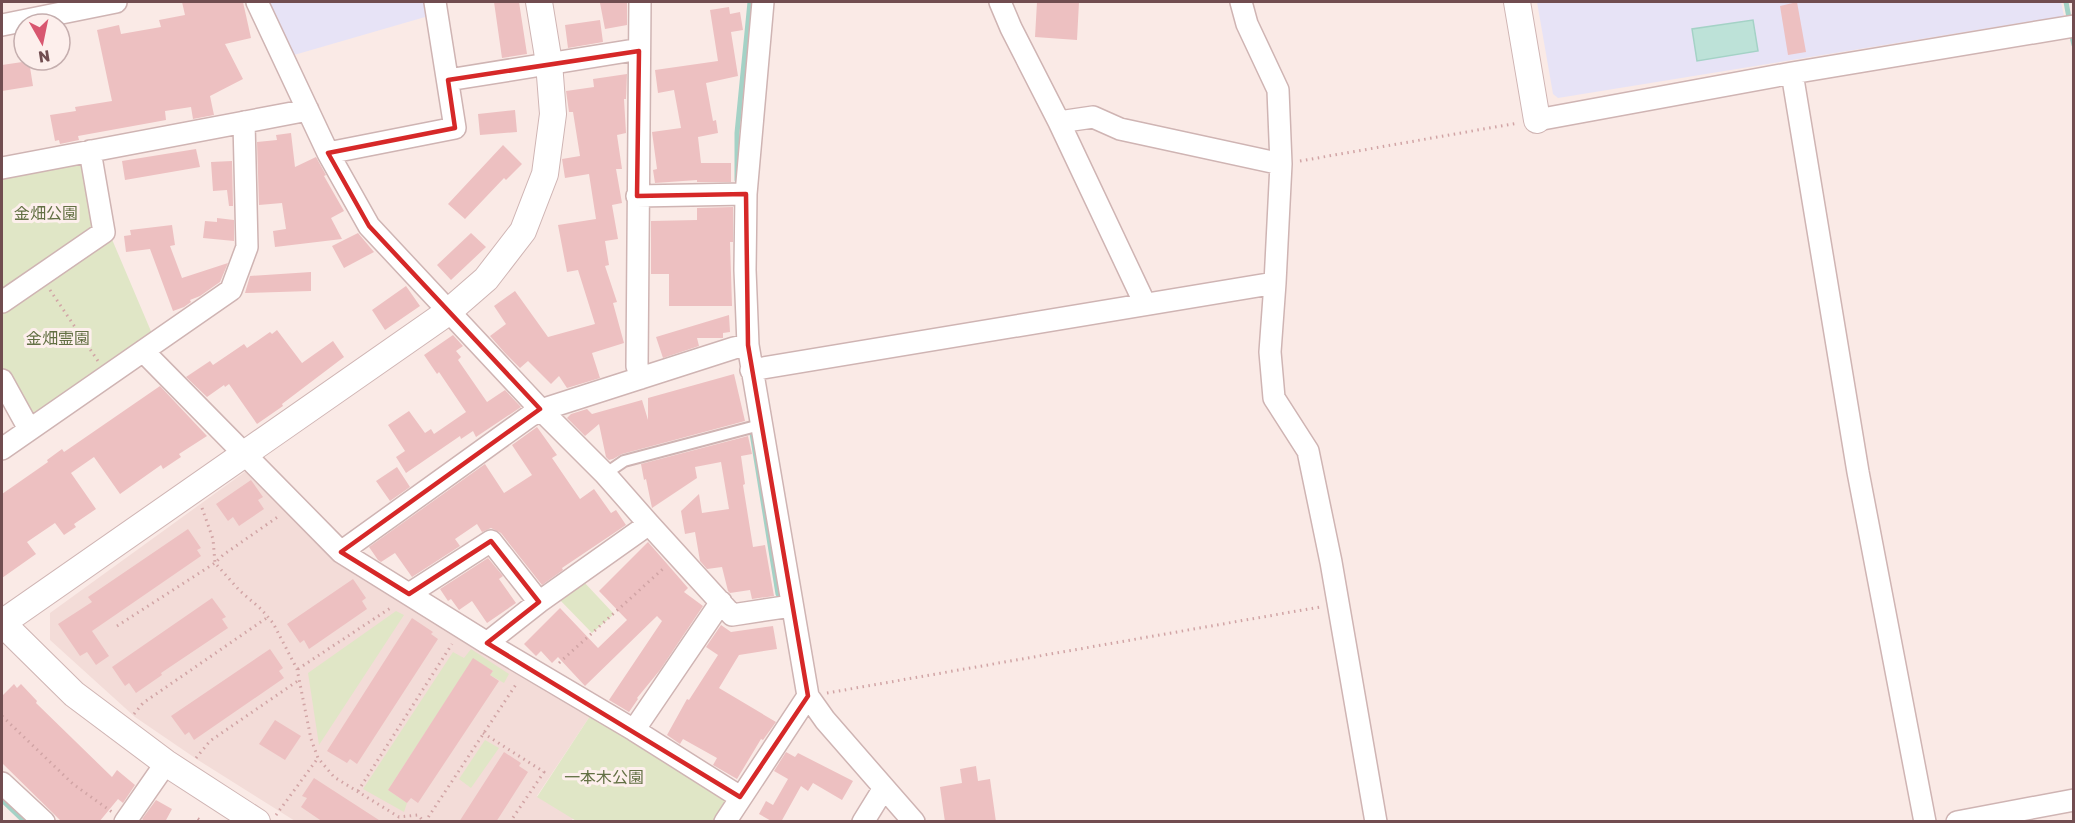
<svg xmlns="http://www.w3.org/2000/svg" width="2075" height="823" font-family="Rubik,'Noto Sans JP',sans-serif">
<style>
.residential{fill:#f3dcd8}
.education{fill:#e7e3f6}
.green{fill:#e0e6c6}
.water{fill:#bde2d8;stroke:#a4d2c6;stroke-width:1.5}
.lines{fill:none;stroke-linecap:round;stroke-linejoin:round}
.stream{stroke:#a4d2c6;stroke-width:5}
.building{fill:#edc0c1}
.service-casing{stroke:#cfb4b3;stroke-width:14}
.minor-casing{stroke:#cfb4b3;stroke-width:24}
.tertiary-casing{stroke:#cfb4b3;stroke-width:28}
.path{stroke:#d1a4a5;stroke-width:3;stroke-dasharray:1.5 4.5;stroke-linecap:butt}
.service{stroke:#fff;stroke-width:10}
.minor{stroke:#fff;stroke-width:21}
.tertiary{stroke:#fff;stroke-width:26}
.marked{fill:none;stroke:#d62828;stroke-width:4.5;stroke-linejoin:round}
.labels{text-anchor:middle;dominant-baseline:central;stroke-width:6;stroke-linejoin:round;paint-order:stroke}
.park-label{font-size:16px;fill:#637044;stroke:#fdefec}
</style>
<rect width="100%" height="100%" fill="#faeae6"/>
<path class="residential" d="M246,471L590,716L537,796L573,818L571,822L295,821L198,760L135,717L50,640V613Z"/>
<path class="education" d="M268,2H429L432,15L294,55Z
M1537,2H2061L2064,16L1558,98L1553,94Z"/>
<path class="green" d="M78,163L85,166L94,231L2,293V177Z
M111,237L153,336L29,417L2,367V313Z
M583,581L614,614L592,633L558,598Z
M396,611L404,615L319,745L308,673Z
M471,649L509,674L504,683L490,675L493,671L473,659L388,790L407,803L404,812L363,789L453,652L464,658Z
M590,716L725,798L728,804L716,821L578,822L537,797Z
M485,740L499,748L471,788L459,779Z"/>
<path class="water" d="M1753,20L1758,51L1697,61L1692,29Z"/>
<g class="lines">
<path class="stream" d="M2066,2L2070,23
M2071,32L2074,45
M737,180V133L750,2
M751,427L778,594
M2,800L25,822"/>
</g>
<path class="building" d="M182,2H243L251,38L225,44L243,79L210,96L214,115L193,119L191,107L165,111L166,120L78,136L79,140L60,144L59,140L55,141L50,115L76,111L75,107L112,101L97,30L119,25L121,34L161,27L159,20L185,15Z
M494,2H519L527,54L502,58Z
M609,2H627V25L605,29L600,3Z
M1037,2H1079L1077,40L1035,37Z
M1797,2L1806,52L1788,55L1780,6Z
M729,7L730,14L740,12L743,30L731,32L738,76L706,83L713,121L716,120L718,133L698,137L701,163H731V182H697V180L655,183L653,170L657,169L652,132L681,128L674,90L658,93L655,70L718,61L710,10Z
M600,20L603,42L568,48L565,25Z
M29,61L33,86L2,91V65Z
M627,74L626,99H624L626,133L617,135L622,169H616L622,203L612,205L618,239L605,241L609,265L605,266L617,302L613,303L624,343L592,353L600,378L567,388L559,376L551,384L528,361L520,368L505,353L490,336L506,324L494,306L515,291L548,337L595,324L578,270L567,272L558,225L596,219L589,174L565,178L562,159L580,156L573,112H569L566,91L594,87L593,79Z
M515,110L517,132L480,135L478,114Z
M291,133L295,167L316,157L326,175L324,176L344,211L331,218L342,239L275,247L273,231L286,229L282,203L259,205L257,142L277,140L276,135Z
M503,145L522,164L506,180L504,178L465,219L448,204Z
M196,149L200,167L125,180L122,161Z
M232,161L233,206H229L227,190L213,191L211,162Z
M733,207V242H730L732,306H669V274H651V221L697,220V208Z
M217,218L234,220V241L203,238L205,221L217,222Z
M172,225L175,245L170,246L182,278L228,263L220,282L200,296L190,300L191,302L184,307L173,311L150,249L126,252L124,236L131,235L130,230Z
M358,233L374,252L344,268L332,246Z
M471,233L486,247L451,280L437,265Z
M311,272V291L245,293L250,276Z
M406,286L420,306L385,330L372,310Z
M729,315L730,332L723,333V338H697L699,346L663,358L656,337Z
M277,330L302,363L333,341L344,357L282,404L283,406L257,424L229,384L225,387L224,385L207,397L186,377L210,361L213,365L244,344L247,348L270,332L272,334Z
M453,335L463,346L456,351L461,357L458,360L487,402L505,390L521,407L476,437L473,431L461,439L460,436L406,473L396,457L405,451L388,425L409,411L425,433L431,429L434,434L466,412L439,372L437,374L424,355Z
M734,374L745,421L622,454L613,459L609,460L606,457L599,424L585,436L567,418L571,414L587,409L592,414L642,400L648,420V398Z
M160,386L207,436L179,454L181,457L163,469L161,465L120,494L94,457L71,473L96,509L74,524L76,527L64,535L55,523L27,542L36,554L2,578V494L48,462L47,460L62,449L64,452L67,450Z
M537,427L557,455L552,458L580,499L594,489L611,513L616,510L626,525L562,568L563,570L542,585L501,533L491,528L482,532L477,524L455,539L460,546L412,577L395,553L381,562L378,560L369,547L485,464L504,493L532,475L512,445Z
M748,436L752,454L741,456L745,484L743,485L753,547L765,545L774,596L752,599L750,590L730,593L728,591L722,567L707,569L700,561L695,532L685,534L681,511L699,494L702,513L729,509L721,462L695,467L697,478L652,508L646,479L644,480L641,464Z
M397,467L410,487L390,501L376,481Z
M251,480L263,497L258,500L264,509L239,526L233,517L228,521L216,504Z
M188,529L201,548L197,550L201,556L92,631L109,656L96,665L87,652L80,656L58,624L92,602L88,597Z
M648,542L688,588L684,592L703,606L660,670L637,698L638,699L629,712L609,700L662,621L657,616L585,686L558,657L552,663L541,651L536,656L524,644L560,608L598,648L627,620L599,591Z
M488,558L503,576L499,579L516,603L487,623L472,601L459,610L451,599L448,601L440,589Z
M353,579L366,598L362,601L367,609L309,649L304,640L300,643L287,624Z
M212,598L226,617L222,619L228,628L161,673L162,675L136,693L129,683L125,686L112,667Z
M412,618L433,632L431,634L438,639L357,764L350,759L347,763L327,751Z
M721,625L731,632L773,626L777,649L739,655L719,688L776,722L763,740L761,739L737,779L713,765L717,758L683,739L680,744L667,735L687,699L689,700L718,655L706,647Z
M270,649L283,668L279,671L284,678L194,740L189,732L185,735L171,716Z
M473,658L493,671L490,675L499,681L418,803L411,798L407,803L388,790Z
M14,684L17,688L21,684L37,701L36,703L112,777L117,770L135,785L123,803L118,799L99,822H62L2,763V696Z
M275,720L301,736L285,760L259,744Z
M504,752L521,763L519,766L528,772L496,822H459Z
M786,752L795,757L798,753L853,781L842,800L813,783L808,791L801,786L781,822H773L759,814L766,801L773,805L788,779L774,771Z
M976,766L978,781L990,779L996,822H945L940,787L962,783L960,769Z
M314,778L382,822H323L301,807L307,798L302,796Z
M156,800L172,809L165,822H145L142,819Z"/>
<g class="lines">
<defs>
<path id="service" d="M605,474L624,461L760,425"/>
<path id="minor" d="M257,2L328,153L369,226L541,410L605,474L649,524L732,615L791,606
M640,2L637,366L641,378
M763,2L746,194L745,270L748,345L808,696L825,720L914,822
M1000,2L1011,28L1059,122L1145,304
M1241,2L1247,24L1278,90L1281,164L1275,283L1270,352L1274,398L1308,451L1331,562L1376,822
M2,25L116,2
M1792,73L1858,472L1925,822
M448,80L628,51H639
M1537,120L1792,73L2074,26
M1059,122L1093,117L1120,129L1281,164
M328,153L455,128L435,2
M2,168L308,110
M637,196L746,194
M2,302L104,232L90,151
M143,351L341,552L487,643L634,730L740,797
M751,370L1275,283
M2,380L29,429
M2,449L231,290L247,247L244,122
M341,552L530,416L541,410L734,348L748,345
M409,594L491,541L539,602
M487,643L539,602L649,524
M634,730L721,602
M2,783L44,822
M125,822L166,763
M725,822L808,696
M863,822L884,788
M1957,822L2074,800"/>
<path id="tertiary" d="M1517,2L1537,120
M2,623L448,312L486,279L523,231L545,174L553,114L549,63L539,2
M2,623L74,694L166,763L257,822"/>
</defs>
<use href="#service" class="service-casing"/>
<use href="#minor" class="minor-casing"/>
<use href="#tertiary" class="tertiary-casing"/>
<path class="path" d="M1300,161L1518,123
M50,290L98,361
M202,508L213,539L215,563L240,591L261,609L273,623L297,669L311,739L318,758L334,777L399,817L418,815L424,822
M117,626L215,563L223,555L279,516
M559,663L665,567
M298,669L392,607
M827,693L1320,607
M134,714L143,703L268,617
M2,716L73,784L112,812
M483,733L544,772L510,822
M196,758L210,741L299,680
M358,791L452,644
M276,815L318,758
M194,822L197,818L203,822
M425,822L517,683"/>
<use href="#service" class="service"/>
<use href="#minor" class="minor"/>
<use href="#tertiary" class="tertiary"/>
</g>
<path class="marked" d="M639,51L637,196L746,194L748,345L808,696L740,797L487,643L539,602L491,541L409,594L341,552L540,409L369,226L328,153L455,128L448,80Z"/>
<g class="labels">
<g class="park-label">
<text x="46" y="213">金畑公園</text>
<text x="58" y="338">金畑霊園</text>
<text x="604" y="777">一本木公園</text>
</g>
</g>
<rect width="2075" height="823" fill="none" stroke="#714d50" stroke-width="6"/>
<g transform="translate(42 42) rotate(171)"><circle r="28" fill="#fdefec" stroke="#c5aeae" stroke-width="1.5"/>
<path d="M0-4.5L10 22L0 15L-10 22Z" fill="#d85770"/>
<text y="-9" font-size="16" font-weight="bold" text-anchor="middle" fill="#714d50">N</text>
</g>
</svg>
